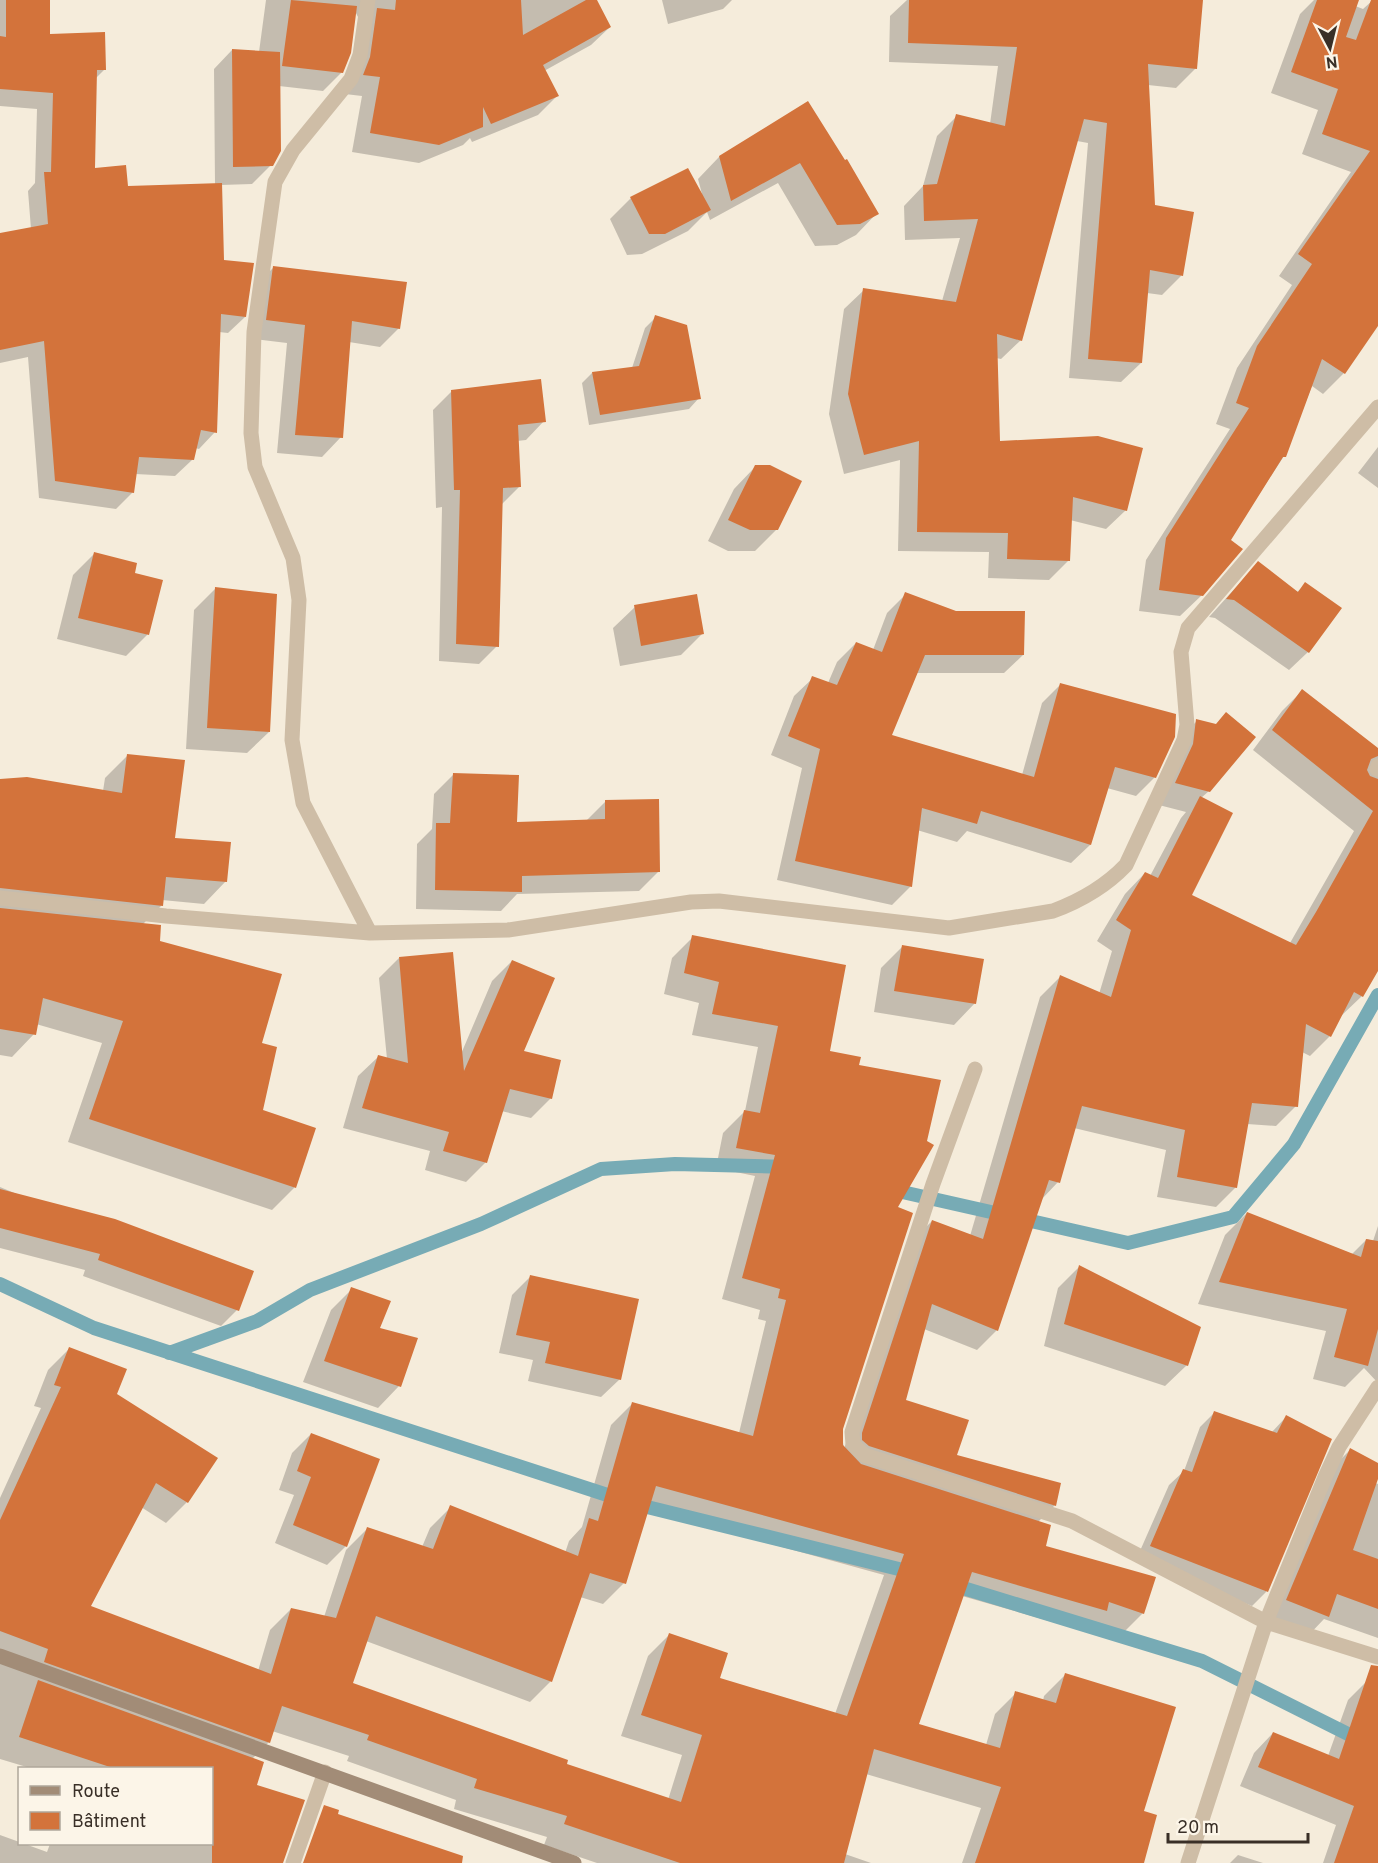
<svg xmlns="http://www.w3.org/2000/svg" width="1378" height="1863" font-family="Overpass,sans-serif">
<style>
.shadow{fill:#0003;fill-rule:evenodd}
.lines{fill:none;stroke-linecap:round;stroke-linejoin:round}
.stream{stroke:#77abb5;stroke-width:14}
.building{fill:#d3733b;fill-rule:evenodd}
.street{stroke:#cebda6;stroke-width:15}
.secondary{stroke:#a28c77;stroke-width:15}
</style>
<rect width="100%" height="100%" fill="#f5ecdb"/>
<path class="shadow" d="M0,0H49V36L104,70L96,78L94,170L127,188L215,185L214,69L232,50L259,52L266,0H595L610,27L591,45L544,71L557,96L538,115L472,142L470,138L463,145L419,163L352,152L362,96L345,94L360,21L355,11L342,72L323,91L279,86L271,165L252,184L221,185L223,261L245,317L228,333L219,332L215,432L199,449L195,448L192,460L175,476L135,474L133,492L116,509L39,498L28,357L0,363V244L31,229L28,191L35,183L37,109L0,106Z
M662,0H732L723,9L668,24Z
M907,0H1202L1196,68L1176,88L1148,85L1154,206L1181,276L1162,295L1147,293L1141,363L1121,382L1069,378L1088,143L1077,141L1021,340L1001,359L996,358L999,442L1126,510L1106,529L1070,520L1068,561L1049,580L988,578L989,552L898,551L900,460L844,474L829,414L844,309L864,290L942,301L960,238L905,240L904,206L923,186L937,136L957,116L990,124L998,66L889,62L890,16Z
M1314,0H1340L1363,9L1373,0H1378V323L1344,373L1323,394L1312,386L1284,456L1229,540L1202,595L1180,616L1139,611L1146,560L1230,429L1216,424L1237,368L1292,285L1279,276L1351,172L1302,154L1318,110L1271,93L1300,14Z
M719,157L845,162L877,213L856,235L837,245L815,246L778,183L710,220L707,212L688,231L642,254L627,255L610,219L631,198L702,194L698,179Z
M274,267L399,328L380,347L349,342L341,437L322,457L277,453L287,343L247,338L255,286Z
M656,317L699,398L689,409L589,425L582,383L592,373L632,368L645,328Z
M451,392L544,421L526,440L517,441L519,487L501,505L497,646L479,664L439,661L442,507L436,508L433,410Z
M1378,447V488L1358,473Z
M755,467L777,529L755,551H728L708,541L734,489Z
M94,554L133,574L161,581L147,635L126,656L57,639L73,575Z
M1258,563L1296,593L1306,584L1340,609L1308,652L1289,670L1215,618L1209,617Z
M215,589L269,732L247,753L186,749L194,610Z
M906,594L1023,655L1004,673H916L890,736L1022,775L1042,703L1061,684L1155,777L1136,796L1107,788L1090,845L1071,863L967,831L957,842L917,830L911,886L892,905L777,880L802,768L771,755L794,696L813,678L828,683L837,662L856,643L873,650L887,613Z
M635,607L702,634L681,655L620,666L613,628Z
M1302,691L1378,750V969L1362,996L1341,1016L1330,1036L1310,1056L1302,1052L1296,1106L1276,1126L1247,1124L1236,1187L1216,1207L1157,1197L1166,1150L1074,1128L1058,1182L1041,1200L997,1330L977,1350L924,1329L904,1401L955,1456L1055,1505L1038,1522L1045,1547L1143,1613L1122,1634L1092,1624L1084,1631L962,1596L917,1725L986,1745L995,1714L1016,1693L1043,1701L1044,1696L1065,1675L1142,1812L1143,1863H962L981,1808L866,1774L845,1854L871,1863H597L544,1845L547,1837L454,1809L456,1800L347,1761L349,1756L272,1731L269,1742L252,1759L255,1786L244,1863H0V1835L47,1852L50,1844H212V1768H30L0,1759V1498L41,1408L34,1406L48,1370L69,1349L115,1394L215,1459L187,1502L166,1523L141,1507L89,1607L258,1671L270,1630L291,1609L324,1617L346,1550L367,1529L422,1547L430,1528L451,1507L565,1553L569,1541L582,1527L611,1425L632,1404L739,1433L766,1321L758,1319L760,1310L722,1299L755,1176L716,1168L723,1133L745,1111L758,1047L692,1035L699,1003L664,994L672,958L693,937L828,1052L857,1066L896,1207L841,1429L844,1449L912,1241L932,1221L970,1236L1040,997L1060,977L1099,994L1112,951L1097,941L1125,894L1145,873L1150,876L1181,818L1186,812L1155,804L1176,742L1197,721L1209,791L1201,798L1190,895L1290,943L1354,831L1253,750L1282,711ZM647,1510L884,1575L835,1714L718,1679L669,1635L648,1656L621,1736L682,1755L668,1800L565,1765L351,1684L366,1641L530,1702L551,1681L580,1597L603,1604L624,1583Z
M128,755L173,839L226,881L204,904L162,900V905L142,925L260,1044L261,1111L314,1129L294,1188L272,1210L68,1142L102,1043L36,1024L34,1034L12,1057L0,1055V781L103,791L105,778Z
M453,775L516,824L586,821L605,802L659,871L639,891L517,894L501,911L416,909L417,844L432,829L434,794Z
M902,947L975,1003L954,1025L874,1012L881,968Z
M399,958L461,1054L492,981L512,961L522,1052L551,1098L531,1118L501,1111L486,1162L466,1182L425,1170L430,1151L343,1128L358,1076L378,1057L387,1059L379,978Z
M0,1187L24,1197L237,1310L221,1326L83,1276L85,1270L0,1248Z
M1247,1213L1352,1254L1367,1239L1373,1241L1378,1226V1383L1364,1368L1345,1387L1313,1379L1326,1331L1198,1304L1225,1235Z
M1079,1267L1187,1365L1165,1386L1044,1346L1058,1288Z
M530,1277L620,1379L601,1397L528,1381L533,1360L499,1353L512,1295Z
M352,1289L378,1329L416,1339L399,1386L378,1408L303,1382L331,1310Z
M1214,1413L1271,1433L1286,1417L1330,1440L1266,1592L1252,1606L1136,1560L1169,1485L1184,1471L1200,1427Z
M311,1434L346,1546L327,1565L275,1543L294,1495L279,1490L292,1453Z
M1350,1450L1378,1465L1370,1481L1378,1484V1638L1324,1619L1306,1638L1265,1622L1328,1472Z
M1367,1681L1378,1684V1863H1323L1336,1825L1240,1786L1254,1753L1273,1733L1328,1756L1348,1700Z
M1238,1855L1263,1863H1230Z"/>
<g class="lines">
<path class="stream" d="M889,1189L1128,1243L1233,1217L1294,1144L1378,995
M0,1284L94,1328L635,1504L915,1573
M169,1353L257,1321L310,1290L481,1224L601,1169L675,1164L789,1167
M950,1584L1202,1661L1378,1749"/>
</g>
<path class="building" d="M6,0H50V34L105,32L106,70H97L95,168L126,165L128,186L222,183L224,260L254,263L246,317L221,314L217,433L201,430L194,460L139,457L134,493L55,481L44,341L0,350V233L48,224L44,172H51L53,93L0,89V36L6,37Z
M291,0L357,6L351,53L343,73L282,66Z
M396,0H521L523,35L586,0H597L611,27L543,65L559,96L491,124L483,107V127L439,145L370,133L380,77L363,75L370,57L377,8L395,10Z
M909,0H1203L1197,69L1148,64L1155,205L1194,212L1183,276L1150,270L1142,363L1088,359L1107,123L1084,119L1022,341L997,334L1000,441L1098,436L1143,448L1127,511L1073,497L1070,561L1007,559L1008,533L917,532L919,441L864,455L848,394L863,288L956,302L978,219L924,221L923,185L937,184L956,114L1005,126L1017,47L908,43Z
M1317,0H1359L1346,37L1356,40L1371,0H1378V326L1345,374L1322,359L1286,457H1283L1231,540L1243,549L1203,596L1159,590L1166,538L1249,408L1236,403L1257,346L1312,264L1298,254L1370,151L1322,134L1338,89L1291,72Z
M232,49L280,52L281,151L273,166L233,167Z
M808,101L845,160L847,159L879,214L860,224L837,225L800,163L731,201L719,156Z
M688,168L711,210L665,234H649L630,197Z
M273,266L407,282L400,329L352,321L343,438L295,435L305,325L266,320Z
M655,315L687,325L701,399L600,415L592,372L639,366Z
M541,379L546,422L518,425L521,487L503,488L499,647L456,644L460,490H454L451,390Z
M755,465H770L802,481L778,530H750L728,520Z
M94,552L137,563L135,573L163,580L149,635L78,618Z
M1258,561L1298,592L1305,582L1342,608L1309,653L1234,600L1226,599Z
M215,587L277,594L270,732L207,728Z
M905,592L956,611H1025L1024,655H925L892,735L1034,777L1060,683L1176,714L1175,737L1156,778L1115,767L1091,845L981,811L977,824L922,808L912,887L795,861L820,749L788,736L812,676L837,685L856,642L882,652Z
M697,594L704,634L641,646L634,605Z
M1302,689L1378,748V756L1371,759L1367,770L1370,776L1378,779V971L1363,997L1354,992L1331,1037L1306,1024L1298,1107L1252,1103L1237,1188L1177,1177L1185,1130L1082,1106L1060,1183L1049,1180L998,1331L932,1304L906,1400L969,1420L957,1455L1061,1483L1056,1506L869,1446L862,1440V1433L932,1220L983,1239L1060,975L1111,997L1131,930L1116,920L1145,872L1158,878L1200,796L1233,813L1192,895L1296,945L1316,912L1373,811L1272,730Z
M1226,712L1256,737L1210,792L1175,783L1193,744L1196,719L1216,724Z
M127,754L185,760L175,838L231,842L227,882L166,877L163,906L0,888V779L27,777L122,793Z
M453,773L519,775L517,822L605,819V800L659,799L660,872L522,876V892L435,890L436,823H450Z
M0,908L161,925L160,941L282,974L262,1043L277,1047L263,1110L316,1128L296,1188L89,1119L123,1021L43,998L36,1035L0,1029Z
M692,935L846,965L830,1051L861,1057L859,1065L941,1080L927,1141L934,1145L898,1207L913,1213L843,1429V1445L861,1464L1051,1525L1046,1546L1156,1577L1144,1614L1109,1602L1107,1611L972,1572L919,1724L1000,1748L1015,1691L1056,1703L1065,1673L1176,1707L1144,1811L1157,1815L1144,1863H975L1001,1787L874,1749L844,1863H680L564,1824L567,1816L474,1788L477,1779L367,1740L369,1735L282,1706L270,1743L44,1662L48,1649L0,1631V1520L61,1387L54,1385L69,1347L127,1369L117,1394L218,1458L188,1503L156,1483L91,1606L271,1674L291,1608L336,1618L367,1527L433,1549L450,1505L578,1556L589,1518L598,1521L632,1402L753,1436L786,1300L778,1298L780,1289L742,1278L775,1155L736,1148L744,1110L760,1113L778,1026L712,1014L719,982L684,973ZM656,1486L904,1554L847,1716L720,1678L728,1653L669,1633L641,1715L702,1735L681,1802L567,1764L568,1760L353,1683L376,1616L552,1682L590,1573L626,1584Z
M902,945L984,959L976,1004L894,991Z
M453,952L464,1071L512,960L555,978L524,1051L561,1060L552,1099L510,1089L487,1163L443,1151L449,1132L362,1108L378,1055L408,1063L399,957Z
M0,1189L115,1219L254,1271L239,1311L98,1260L100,1254L0,1228Z
M1247,1212L1361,1257L1366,1239L1378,1241V1329L1368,1366L1334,1357L1347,1309L1219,1282Z
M1079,1265L1201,1327L1188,1366L1064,1324Z
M530,1275L639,1299L621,1380L545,1363L550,1342L516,1335Z
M351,1287L391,1301L380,1328L418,1338L401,1387L324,1361Z
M1214,1411L1277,1433L1286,1415L1332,1439L1268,1592L1150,1546L1183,1469L1192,1472Z
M311,1433L380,1459L347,1547L293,1525L311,1477L297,1471Z
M1350,1448L1378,1463V1479L1353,1550L1378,1559V1609L1337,1594L1329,1617L1286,1600Z
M1371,1665L1378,1666V1863H1334L1354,1806L1258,1767L1273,1732L1339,1759Z
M38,1680L264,1762L257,1785L305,1800L283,1863H212V1768H113L19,1737Z
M324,1805L339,1810L338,1814L463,1856L462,1863H303Z"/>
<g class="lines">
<path class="street" d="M368,0L360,55L351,79L293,150L275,182L254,332L251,433L255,467L293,558L299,600L292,740L303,803L370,933
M1377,769L1378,766
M0,898L166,916L370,933L508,930L691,902L719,901L949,928L1053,911C1080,901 1106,886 1126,865L1184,740L1187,725L1181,652L1188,628L1378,407
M975,1069L933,1184L852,1432L853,1444L864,1455L1072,1521L1266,1622L1378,1657
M293,1863L325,1772
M1188,1863L1266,1622L1325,1477L1339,1447L1378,1387"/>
<path class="secondary" d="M0,1656L574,1863"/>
</g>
<rect x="18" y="1767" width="195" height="78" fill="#fcf5e8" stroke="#aea69b" stroke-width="1.5"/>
<rect x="30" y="1786" width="30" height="9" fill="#a28c77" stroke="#aea69b" stroke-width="1.5"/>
<text x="72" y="1797" font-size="18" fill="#392f27">Route</text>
<rect x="30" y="1812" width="30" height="18" fill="#d3733b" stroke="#aea69b" stroke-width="1.5"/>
<text x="72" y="1827" font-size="18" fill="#392f27">Bâtiment</text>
<g transform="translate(1330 48) rotate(173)" stroke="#fcf5e8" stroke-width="4.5" paint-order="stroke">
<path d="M0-4.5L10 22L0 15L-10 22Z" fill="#392f27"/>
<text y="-9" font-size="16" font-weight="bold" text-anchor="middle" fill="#392f27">N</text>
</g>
<path d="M1168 1833v9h140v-9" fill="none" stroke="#392f27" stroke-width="3"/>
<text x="1177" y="1833" font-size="18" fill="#392f27" stroke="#fcf5e8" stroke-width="4.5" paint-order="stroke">20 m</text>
</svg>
